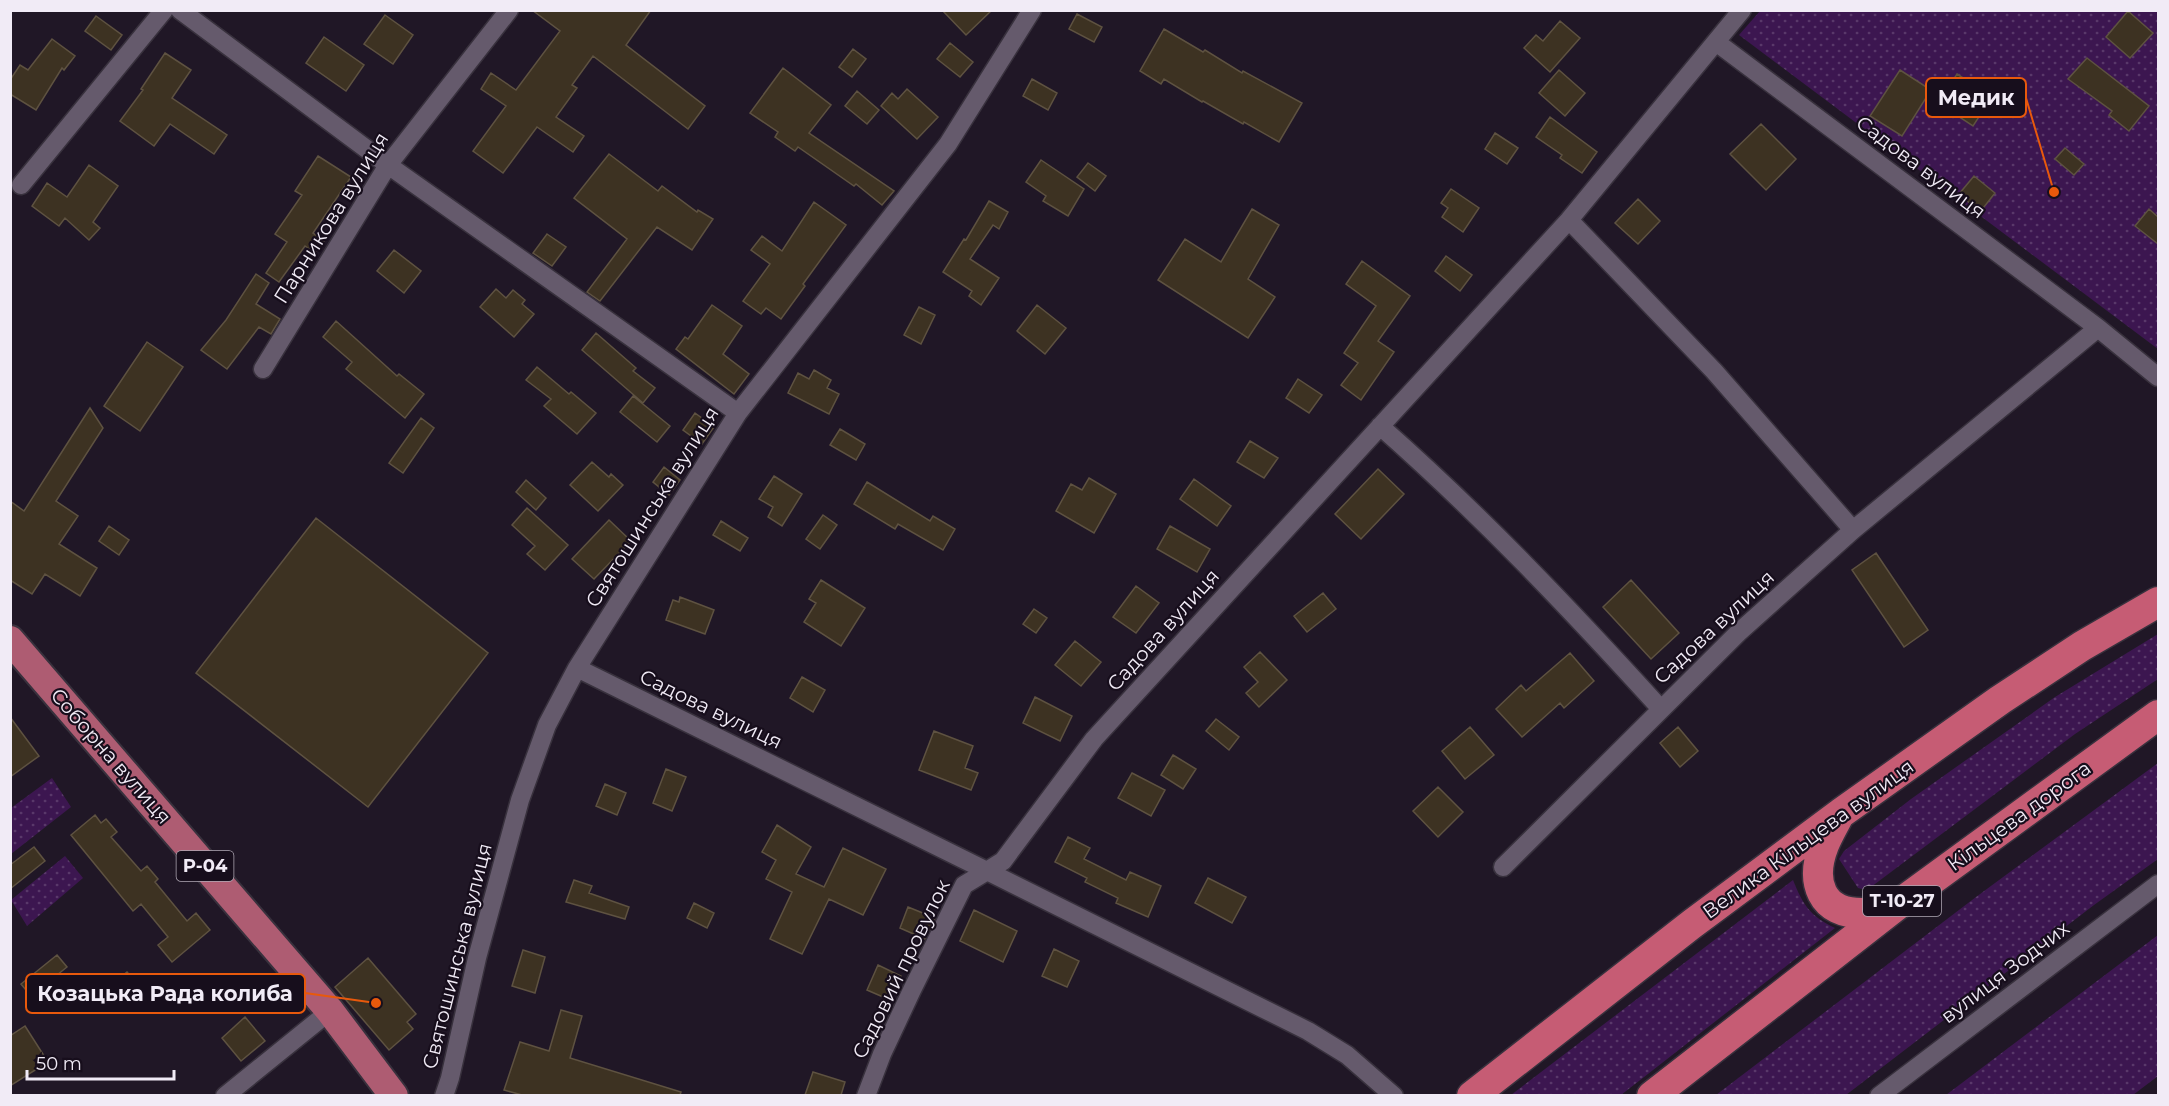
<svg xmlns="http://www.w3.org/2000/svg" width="2169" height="1106" font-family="Montserrat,sans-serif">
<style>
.grass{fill:url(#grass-dots)}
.building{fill:#3d3222;stroke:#5e5241;stroke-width:1.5}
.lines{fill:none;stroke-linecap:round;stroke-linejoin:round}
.minor-casing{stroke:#38313d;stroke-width:21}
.primary-casing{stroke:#38313d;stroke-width:32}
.trunk-casing{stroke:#38313d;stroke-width:33}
.minor{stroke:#655a6c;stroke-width:18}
.primary{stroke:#ae5c72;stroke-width:28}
.trunk{stroke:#c65c74;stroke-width:30}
.labels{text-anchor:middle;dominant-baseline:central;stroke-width:4.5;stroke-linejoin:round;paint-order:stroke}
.shield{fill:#170e1c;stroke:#b0a9b5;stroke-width:1.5}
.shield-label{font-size:18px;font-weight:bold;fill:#f1ebf6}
.street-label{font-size:20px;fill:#f1ebf6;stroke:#170e1c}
.leader{fill:none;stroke:#e8590c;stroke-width:2}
.callout-dot{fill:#e8590c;stroke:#170e1c;stroke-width:2}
.callout{fill:#170e1c;stroke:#e8590c;stroke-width:2}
.callout-label{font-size:21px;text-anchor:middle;font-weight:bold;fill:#f1ebf6}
</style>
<defs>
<pattern id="grass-dots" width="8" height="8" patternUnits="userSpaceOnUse" patternTransform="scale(1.5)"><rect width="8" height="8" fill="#3c1650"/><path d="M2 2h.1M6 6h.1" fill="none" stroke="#59386a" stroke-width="1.8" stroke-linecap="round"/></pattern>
</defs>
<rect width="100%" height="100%" fill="#201726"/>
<path class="grass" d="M1760,11H2158V349L1739,35Z
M2158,634V679L2075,734L1867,890L1858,888L1839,859L1844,851L1911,799L2055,697Z
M2158,763V859L2094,905L1846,1095H1716L1976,897Z
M52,778L71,807L11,854V808Z
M65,856L83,878L27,926L11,900Z
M1793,880C1803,905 1810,916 1835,928L1621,1095H1511Z
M2158,935V1076L2133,1095H1946Z"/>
<path class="building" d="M532,10H651L626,45L705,106L688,129L593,56L572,85L577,88L556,117L584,136L573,152L537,127L503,173L473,151L506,106L481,89L491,73L516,90L560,31Z
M942,10H992L966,35Z
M2128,11L2153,33L2130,58L2106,37Z
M1077,14L1102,27L1094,42L1069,29Z
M385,15L413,35L393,64L364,44Z
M96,16L122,35L111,50L85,31Z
M1560,21L1580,38L1550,72L1524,48L1536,35L1543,41Z
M1164,29L1203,52L1205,50L1242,73L1243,71L1302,103L1279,142L1244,122L1243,124L1203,101L1202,102L1164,79L1161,84L1140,71Z
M324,37L364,65L346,91L306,63Z
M52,39L75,56L64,70L62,68L36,110L10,94V80L20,65L28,70Z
M950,43L973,62L960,77L937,59Z
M853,49L866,59L852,77L839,67Z
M165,53L191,70L172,98L227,135L214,154L170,124L154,146L120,121L143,90L141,89Z
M2087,58L2149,106L2129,131L2109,115L2112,111L2068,79Z
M783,68L831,105L809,133L894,191L882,205L856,184L854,186L798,147L795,151L775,137L778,132L750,113Z
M1559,70L1585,93L1565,116L1539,93Z
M1900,70L1931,90L1902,136L1870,116Z
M1957,74L1992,97L1973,126L1938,103Z
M1032,79L1057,93L1048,110L1023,96Z
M907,89L938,117L917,139L881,106L892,93L898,99Z
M857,91L879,110L867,124L845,106Z
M1550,117L1597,152L1582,173L1560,158L1562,155L1536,137Z
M1761,124L1796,159L1766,190L1730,154Z
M1495,133L1518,148L1507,164L1485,149Z
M2065,148L2084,164L2074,175L2055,159Z
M609,154L658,191L662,186L697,212L698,210L713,219L692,250L657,227L600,301L587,292L627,239L574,198Z
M318,156L351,177L313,233L324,241L315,253L305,246L279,282L266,273L287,242L275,234L302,195L295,191Z
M1041,160L1084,189L1068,216L1043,201L1046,196L1026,182Z
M1088,163L1106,176L1095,191L1077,177Z
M89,165L118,186L93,222L100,228L89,240L65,218L59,226L32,206L47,183L67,197Z
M1974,176L1995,193L1980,212L1959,194Z
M1451,189L1479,208L1463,232L1442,217L1448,208L1441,203Z
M1638,199L1660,221L1638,244L1615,223Z
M989,201L1008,212L999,229L993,225L970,259L999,278L981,305L969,296L972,291L943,272L964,239L966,240Z
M814,202L846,225L803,284L805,286L781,319L766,308L761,314L743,301L770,264L751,250L762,236L782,251Z
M1252,209L1279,225L1248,279L1275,297L1248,338L1158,280L1185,239L1221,262Z
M2149,209L2158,217V244L2135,226Z
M547,234L566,247L552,266L533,253Z
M394,250L421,271L404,293L377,271Z
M1446,256L1472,275L1460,291L1435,271Z
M1362,261L1410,296L1378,341L1394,352L1361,400L1341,385L1358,363L1344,353L1376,306L1346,284Z
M256,274L269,283L256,304L280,319L271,334L259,327L227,369L201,350L226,320Z
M496,289L506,298L513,290L525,300L522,304L534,314L514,337L480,307Z
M712,305L742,326L723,354L749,374L734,394L676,349L685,337L688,339Z
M1037,305L1066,328L1045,354L1017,331Z
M919,307L935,315L921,344L904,335Z
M336,321L397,376L399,374L424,394L405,418L346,369L352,362L323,337Z
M596,333L636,368L633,371L655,388L643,403L582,350Z
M147,342L183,367L140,431L104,406Z
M537,367L569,394L571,392L596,413L577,434L544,406L551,399L526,380Z
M814,370L831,380L827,388L839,394L829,414L788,393L798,373L809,379Z
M1298,379L1322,395L1309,413L1286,398Z
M633,396L670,426L657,442L620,412Z
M90,408L103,428L56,501L78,516L59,544L97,568L80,596L45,574L32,594L10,580V501L24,511Z
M695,413L714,427L702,444L683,430Z
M421,418L434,428L403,473L389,463Z
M840,429L865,444L856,460L830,445Z
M1250,441L1278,458L1264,478L1237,462Z
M592,462L609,477L611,474L623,485L598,511L570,485Z
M664,467L680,480L669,495L653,482Z
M1378,469L1404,494L1361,539L1335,514Z
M774,476L802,494L782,526L768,517L773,507L759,499Z
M1089,478L1116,494L1094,533L1056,511L1071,484L1082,490Z
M1194,479L1231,506L1217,526L1180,499Z
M526,480L546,498L536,510L516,492Z
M867,482L930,521L933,516L955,529L943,550L898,524L895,529L854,504Z
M527,508L568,545L545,570L527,554L535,546L512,525Z
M823,515L837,525L820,549L806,539Z
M316,518L488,653L368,807L196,673Z
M609,520L631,541L594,579L572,559Z
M721,521L748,538L740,551L713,535Z
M109,526L129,540L119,555L99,541Z
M1170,526L1210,549L1197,572L1157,549Z
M1876,553L1928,630L1904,647L1852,570Z
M821,580L865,608L841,646L804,622L816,603L809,599Z
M1631,580L1679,633L1651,659L1603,607Z
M1136,586L1159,603L1136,633L1113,617Z
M1323,593L1336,609L1307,632L1294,616Z
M680,597L714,610L705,634L666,620L673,600L679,602Z
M1034,609L1047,618L1036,633L1023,624Z
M1075,641L1101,662L1081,686L1055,665Z
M1260,652L1287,680L1259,707L1246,693L1258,682L1244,667Z
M1570,653L1594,681L1564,708L1560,703L1522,737L1496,709L1521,685L1526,691Z
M802,677L825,690L813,712L790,698Z
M1035,697L1072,716L1060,741L1023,723Z
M10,717L39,756L10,777Z
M1216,719L1239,737L1229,750L1206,731Z
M1470,727L1494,755L1465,779L1442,751Z
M1678,727L1698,751L1680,767L1660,743Z
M934,731L973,746L965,768L978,773L971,790L919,770Z
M1173,755L1196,769L1183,789L1161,775Z
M666,769L686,777L672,811L653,803Z
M1132,773L1165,790L1151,816L1118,798Z
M605,784L626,793L617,815L596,806Z
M1438,787L1463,812L1438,837L1413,811Z
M95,815L101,823L106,819L117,832L111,837L141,871L147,866L158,879L155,882L187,921L196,913L210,930L172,962L158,945L168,937L141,904L133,911L71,835Z
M777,825L811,847L796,874L824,887L843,848L886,869L863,915L829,899L802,954L770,939L792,892L766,879L776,860L762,852Z
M1068,837L1090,848L1084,859L1126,880L1130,872L1161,886L1148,917L1116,903L1118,898L1085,882L1087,878L1055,862Z
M34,847L45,861L10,889V865Z
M1208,878L1246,897L1232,923L1195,903Z
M574,880L592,886L589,893L629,907L625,919L566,902Z
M694,903L714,913L707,928L687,918Z
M908,907L935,918L925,939L900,928Z
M974,910L1017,931L1003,962L960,941Z
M1054,949L1079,961L1067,987L1042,976Z
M523,950L545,957L535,993L512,986Z
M57,955L67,967L31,996L21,984Z
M368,958L416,1014L407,1022L413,1029L389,1050L335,987Z
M878,965L901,976L890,1000L867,990Z
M127,972L140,987L122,1003L108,987Z
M164,975L175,987L144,1013L134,1001Z
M561,1010L582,1016L570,1058L681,1092L680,1095H522L504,1090L520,1042L549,1051Z
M245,1017L265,1041L241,1061L222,1038Z
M25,1026L48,1062L10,1086V1036Z
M813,1072L845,1082L841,1095H805Z"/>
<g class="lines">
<defs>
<path id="minor" d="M180,10L388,165L738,413
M1716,42L2098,328L2158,377
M21,185L164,10
M1569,220L1714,371L1853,530
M263,369L388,165L509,10
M1380,426C1480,514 1571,610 1660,708
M577,668L987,871L1003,861L1094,739L1569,220L1742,10
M1503,867L1738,633L1853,530L2098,328
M225,1096L330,1011
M444,1096L450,1078L477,958L520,800L547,725L577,668L738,413L948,144L1032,10
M866,1096L882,1054L912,990L964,885L987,871L1308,1031L1347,1055L1394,1096
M1879,1096L2158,884"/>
<path id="primary" d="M10,640L330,1011L394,1096"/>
<path id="trunk" d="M1839,815C1834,825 1828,835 1824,845C1810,881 1820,915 1865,913C1874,912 1884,909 1893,907
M1472,1096L1692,924L1841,813L2000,700L2082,646L2158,602
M1652,1096L1896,906L2158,715"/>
</defs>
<use href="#minor" class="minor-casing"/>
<use href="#primary" class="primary-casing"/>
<use href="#trunk" class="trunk-casing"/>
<use href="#minor" class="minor"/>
<use href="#primary" class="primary"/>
<use href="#trunk" class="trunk"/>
</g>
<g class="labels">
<g class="shield">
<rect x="176.5" y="851" width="57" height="30" rx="4.5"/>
<rect x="1863" y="886" width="78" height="30" rx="4.5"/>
</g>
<g class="shield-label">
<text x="205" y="866">Р-04</text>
<text x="1902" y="901">Т-10-27</text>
</g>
<g class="street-label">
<text transform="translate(1921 167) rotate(37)">Садова вулиця</text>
<text transform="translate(331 218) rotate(-58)">Парникова вулиця</text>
<text transform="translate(652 507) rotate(-58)">Святошинська вулиця</text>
<text transform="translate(1714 627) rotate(-43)">Садова вулиця</text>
<text transform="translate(1163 630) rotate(-48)">Садова вулиця</text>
<text transform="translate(711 709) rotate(26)">Садова вулиця</text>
<text transform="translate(111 756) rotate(49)">Соборна вулиця</text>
<text transform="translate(2019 816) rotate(-36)">Кільцева дорога</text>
<text transform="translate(1808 839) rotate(-36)">Велика Кільцева вулиця</text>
<text transform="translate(457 956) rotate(-76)">Святошинська вулиця</text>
<text transform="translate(901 969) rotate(-64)">Садовий провулок</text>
<text transform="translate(2005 972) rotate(-37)">вулиця Зодчих</text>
</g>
</g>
<path class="leader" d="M2054 192L2026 98M376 1003L305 993"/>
<g class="callout-dot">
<circle cx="2054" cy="192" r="6"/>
<circle cx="376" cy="1003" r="6"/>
</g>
<g class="callout">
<rect x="1926" y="78" width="100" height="39" rx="6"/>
<rect x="26" y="974" width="279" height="39" rx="6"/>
</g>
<g class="callout-label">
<text x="1976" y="105">Медик</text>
<text x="165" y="1001">Козацька Рада колиба</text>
</g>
<rect width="2169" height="1106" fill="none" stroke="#f1ebf6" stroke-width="24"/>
<path d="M27 1070v9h147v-9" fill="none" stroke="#f1ebf6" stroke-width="3"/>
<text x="36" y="1070" font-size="18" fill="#f1ebf6" stroke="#170e1c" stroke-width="4.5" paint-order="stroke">50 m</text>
</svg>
